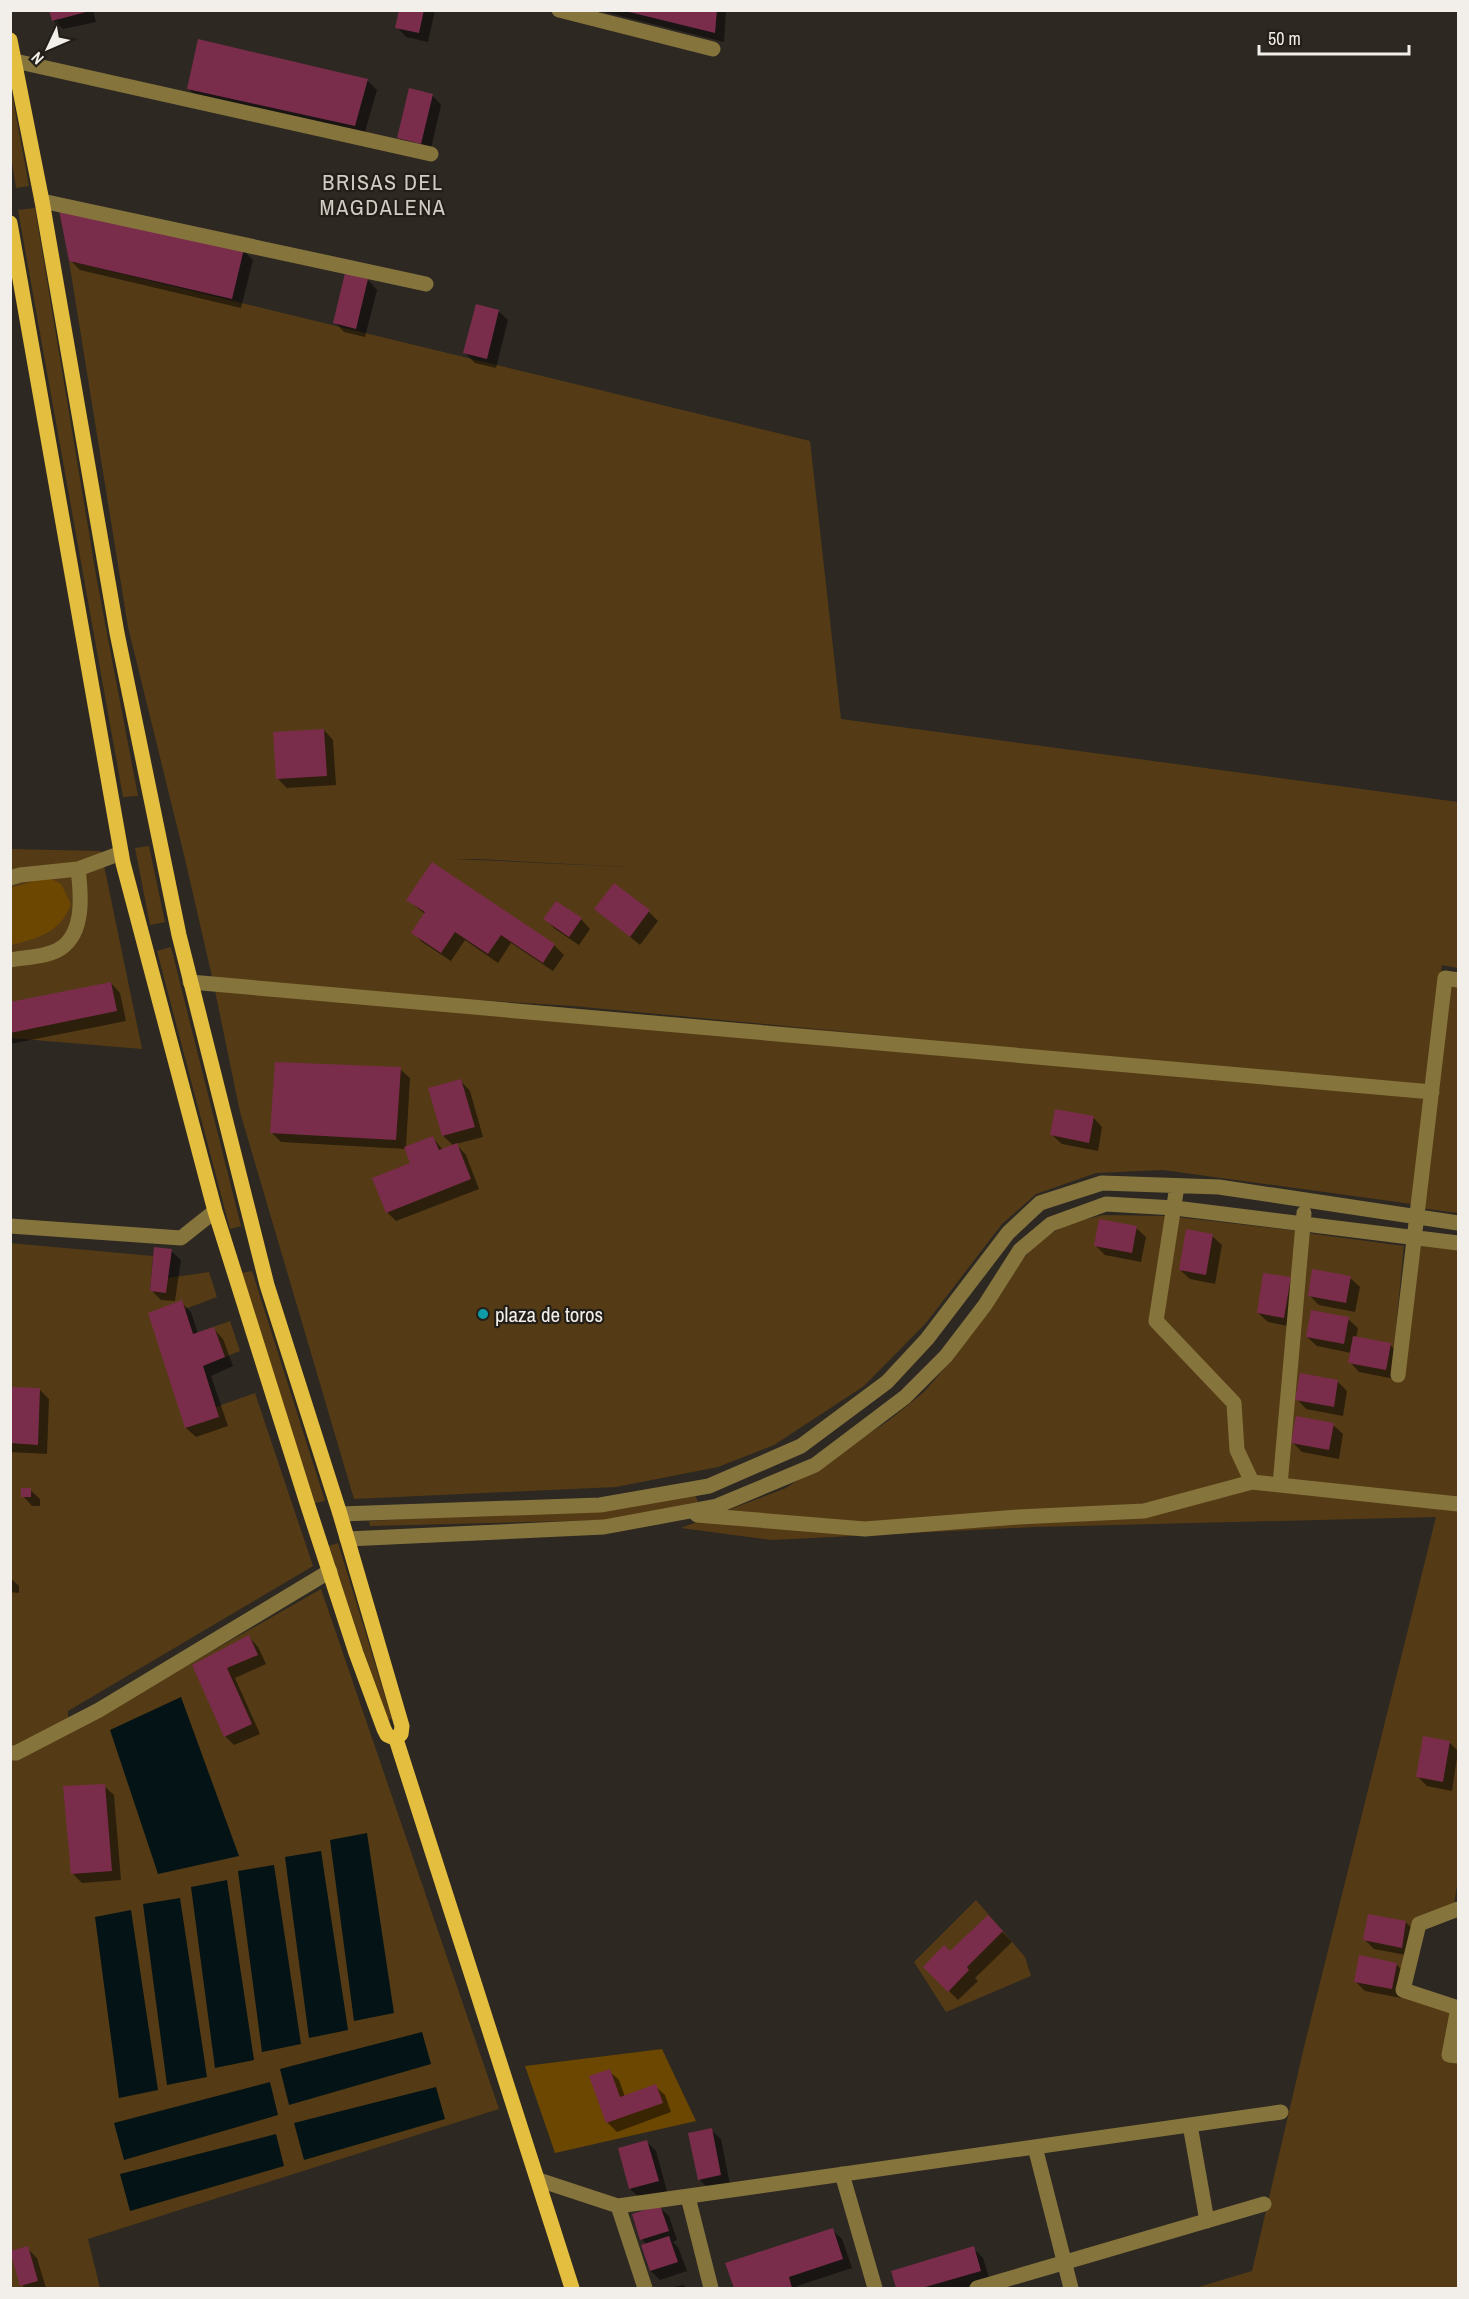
<svg xmlns="http://www.w3.org/2000/svg" width="1469" height="2299" font-family="'Archivo Narrow',sans-serif">
<style>
.green{fill:#543b15;fill-rule:evenodd}
.forest{fill:#6b4702}
.water{fill:#041316}
.shadow{fill:#0007}
.building{fill:#7a2d4a}
.lines{fill:none;stroke-linecap:round;stroke-linejoin:round}
.minor{stroke:#86743d;stroke-width:15}
.major{stroke:#e4be3f;stroke-width:15}
.culture-dot{fill:#0f9aa8;stroke:#231f18;stroke-width:2}
.labels{text-anchor:middle;dominant-baseline:central;stroke-width:4.5;stroke-linejoin:round;paint-order:stroke}
.poi-label{font-size:21px;fill:#f2efeb;stroke:#231f18;text-anchor:start}
.neighbourhood-label{font-size:22px;letter-spacing:1.5px;fill:#d3ccc4;stroke:#231f18}
</style>
<rect width="100%" height="100%" fill="#2d2822"/>
<path class="green" d="M11,88L29,186L16,188L11,156Z
M35,208L97,581L138,796L123,797L18,210Z
M69,261L810,441L841,719L1458,802V968L1442,965L1412,1204L1163,1170L1096,1173L1036,1194L1002,1224L926,1323L864,1386L774,1445L718,1467L616,1487L354,1499L240,1112L213,981L185,859L128,627ZM455,859H477L627,867H626ZM476,1000L573,1006L881,1035Z
M149,846L165,922L150,925L135,848Z
M10,849L101,851L142,1049L11,1038Z
M171,947L241,1226L230,1229L157,951Z
M1449,975L1458,977V1213L1420,1208Z
M1103,1215L1168,1216L1151,1322L1230,1405L1249,1486L1458,1509V1879L1454,1905L1416,1920L1398,1993L1453,2010L1458,2062V2288H1195L1252,2271L1305,2043L1436,1517L1034,1527L772,1540L681,1528L786,1488L888,1421L924,1392L955,1356L1021,1261L1039,1241L1067,1224Z
M1177,1217L1298,1231L1276,1480L1255,1478L1242,1448L1239,1400L1163,1319Z
M1307,1233L1404,1246L1391,1378L1402,1379L1416,1245L1458,1250V1499L1285,1482Z
M10,1243L153,1256L150,1291L168,1278L209,1272L217,1297L185,1309L193,1334L230,1321L240,1351L203,1366L216,1407L255,1393L313,1566L68,1711V1733L321,1589L499,2109L88,2239L100,2288H11Z
M252,1271L325,1501L315,1503L241,1273Z
M695,1495L698,1502L606,1520L370,1526L369,1521L523,1513Z
M338,1543L392,1719L386,1720L329,1546Z
M976,1900L1025,1957L1031,1976L946,2012L914,1962Z"/>
<path class="forest" d="M48,877L61,884L71,904C60,933 39,938 11,945L10,888Z
M662,2049L696,2121L555,2153L525,2066Z"/>
<path class="water" d="M181,1697L239,1856L158,1874L110,1730Z
M367,1833L394,2013L354,2021L330,1840Z
M321,1851L348,2030L309,2038L285,1857Z
M274,1865L301,2044L262,2052L238,1871Z
M227,1880L254,2060L215,2068L191,1887Z
M180,1898L207,2077L167,2085L143,1904Z
M131,1910L158,2090L119,2098L95,1917Z
M422,2032L431,2064L289,2105L280,2069Z
M270,2082L278,2115L124,2160L114,2123Z
M436,2087L445,2119L304,2160L294,2123Z
M276,2134L284,2166L130,2211L120,2174Z"/>
<path class="shadow" d="M51,10H93L96,22L63,29L53,20Z
M401,10H435L428,42L406,37L397,27Z
M597,10H726L724,42Z
M367,80L377,90L364,135L198,98L189,89Z
M432,95L441,105L430,153L409,147L399,138Z
M243,250L253,260L241,308L80,270L70,260Z
M368,280L377,290L365,337L344,332L335,322Z
M498,311L508,320L496,368L475,363L465,353Z
M324,730L333,740L336,785L287,788L278,779Z
M432,864L554,945L564,955L553,971L511,943L498,963L465,940L451,961L422,942L413,932L425,914L408,900Z
M596,909L649,912L658,921L640,945Z
M545,919H581L590,929L579,945L555,929Z
M111,983L120,993L126,1021L10,1044V995L12,1003Z
M400,1069L410,1078L406,1148L433,1138L443,1150L454,1146L443,1136L461,1081L470,1091L483,1137L456,1144L466,1155L479,1189L396,1221L387,1212L412,1164L406,1149L281,1142L272,1133Z
M1093,1117L1102,1127L1098,1151L1062,1144L1052,1135Z
M1136,1228L1146,1237L1141,1262L1105,1255L1095,1245Z
M1212,1236L1222,1245L1215,1284L1190,1279L1180,1270Z
M171,1251L181,1260L175,1301L161,1300L151,1290Z
M1350,1278L1360,1287L1355,1312L1319,1305L1309,1295Z
M1290,1279L1300,1288L1293,1327L1268,1322L1258,1313Z
M181,1302L191,1312L198,1334L214,1329L223,1339L233,1366L211,1376L228,1426L196,1437L186,1428Z
M1348,1319L1358,1328L1356,1338L1390,1345L1400,1354L1395,1379L1359,1372L1350,1362L1351,1353L1317,1346L1307,1337Z
M1338,1382L1347,1391L1343,1416L1306,1409L1297,1399Z
M10,1388L40,1390L49,1399L47,1454L10,1452Z
M1333,1425L1343,1434L1339,1459L1302,1452L1293,1443Z
M30,1490L40,1499V1506H32L23,1496Z
M10,1578L19,1586V1593L10,1592Z
M249,1637L258,1647L266,1664L235,1678L260,1734L234,1745L225,1736L193,1666Z
M1449,1742L1458,1751L1452,1791L1427,1786L1418,1777Z
M104,1786L114,1795L121,1880L82,1883L72,1873Z
M988,1917L1012,1942L975,1978L978,1981L958,2000L925,1967L950,1953Z
M1406,1922L1415,1932L1411,1956L1374,1949L1365,1940Z
M1396,1964L1406,1974L1401,1998L1365,1991L1356,1982Z
M609,2071L619,2080L625,2097L655,2086L665,2095L671,2112L617,2132L607,2122Z
M711,2130L721,2139L730,2185L709,2189L699,2179Z
M647,2142L656,2151L667,2191L640,2198L630,2189Z
M659,2207L669,2216L677,2240L673,2242L678,2247L687,2271L660,2280L651,2271L647,2245L642,2239Z
M832,2230L842,2239L852,2268L797,2286L798,2288H735L727,2264Z
M27,2248L37,2258L46,2288H25L22,2285Z
M973,2248L983,2258L990,2281L963,2288H898L893,2272Z
M683,2285L687,2288H671Z"/>
<path class="building" d="M49,10H90V11L52,21Z
M399,10H424L419,33L395,28Z
M625,10H717L715,33L625,11Z
M198,39L368,79L355,126L187,89Z
M409,88L433,94L421,144L397,138Z
M59,210L244,249L232,299L69,261Z
M345,273L368,279L356,329L333,323Z
M476,304L499,310L487,359L463,353Z
M324,729L327,776L276,779L273,732Z
M432,862L555,944L543,963L501,935L488,954L455,932L441,953L411,933L425,912L406,900Z
M614,883L650,910L630,937L594,909Z
M556,901L582,918L569,937L543,919Z
M111,982L117,1011L10,1033V1002Z
M275,1062L401,1067L396,1140L270,1133Z
M461,1079L475,1127L442,1136L428,1088Z
M1055,1109L1094,1116L1089,1143L1050,1135Z
M433,1136L439,1150L457,1143L471,1179L386,1213L372,1178L410,1163L404,1147Z
M1099,1219L1137,1226L1132,1253L1094,1246Z
M1186,1229L1213,1234L1206,1275L1179,1270Z
M154,1247L172,1249L166,1293L150,1291Z
M1312,1269L1351,1276L1346,1303L1308,1296Z
M1263,1273L1291,1277L1284,1318L1257,1313Z
M182,1300L193,1334L214,1327L225,1357L203,1366L219,1417L185,1428L148,1313Z
M1311,1310L1349,1317L1344,1344L1306,1337Z
M1353,1336L1391,1343L1386,1370L1348,1363Z
M1300,1373L1338,1380L1334,1407L1295,1400Z
M10,1387L40,1388L38,1445L10,1443Z
M1296,1416L1334,1423L1329,1450L1291,1443Z
M21,1488H31V1497H21Z
M249,1635L258,1655L227,1668L252,1724L224,1737L192,1665Z
M1423,1736L1450,1741L1443,1782L1416,1777Z
M105,1784L112,1871L71,1874L63,1786Z
M1368,1914L1406,1921L1402,1948L1363,1940Z
M988,1915L1003,1931L967,1967L969,1970L948,1992L923,1967L944,1945L950,1951Z
M1359,1955L1397,1963L1392,1989L1354,1982Z
M610,2069L620,2097L656,2084L663,2103L606,2123L589,2076Z
M712,2128L721,2175L698,2180L688,2133Z
M647,2140L659,2181L629,2189L618,2148Z
M660,2205L669,2231L640,2240L632,2214Z
M833,2228L843,2259L789,2277L792,2288H734L725,2263Z
M669,2236L678,2262L650,2271L641,2245Z
M28,2246L38,2281L20,2286L10,2251Z
M974,2246L981,2271L922,2288H896L891,2271Z"/>
<g class="lines">
<path class="minor" d="M559,10L713,49
M15,61L431,154
M42,201L426,284
M10,878L20,875L78,869L121,853
M10,960C26,957 48,957 61,948C85,932 81,893 78,869
M190,982L1432,1092
M1177,1186L1156,1321L1234,1403L1237,1450L1252,1482
M10,1226L181,1238L215,1211
M1398,1375L1445,978L1458,980
M1280,1485L1304,1213
M340,1514L600,1505L709,1486L801,1446L887,1382L927,1339L1008,1233L1040,1203L1102,1183L1219,1187L1458,1223
M697,1515L865,1529L1018,1517L1144,1511L1252,1482L1458,1504
M347,1539L604,1527L717,1506L815,1465L905,1397L946,1356L985,1305L1020,1250L1051,1224L1106,1204L1175,1208L1458,1243
M10,1753H16L99,1710L330,1571
M1458,1909L1419,1924L1403,1990L1458,2008
M1458,2008L1449,2055L1458,2056
M1190,2125L1207,2221
M1035,2147L1071,2288
M842,2174L875,2288
M539,2180L618,2206L645,2288
M688,2197L711,2288
M618,2206L1281,2112
M977,2288L1264,2204"/>
<path class="major" d="M10,40L42,201L117,633L179,935L267,1285L340,1514L402,1726L401,1734L396,1739
M10,223L123,863L215,1211L307,1503L356,1653L384,1729L387,1735L396,1739L572,2288"/>
</g>
<circle class="culture-dot" cx="483" cy="1314" r="6"/>
<g class="labels">
<g class="poi-label">
<text x="495" y="1314">plaza de toros</text>
</g>
<g class="neighbourhood-label">
<text x="383" y="182">BRISAS DEL<tspan x="383" dy="25">MAGDALENA</tspan></text>
</g>
</g>
<rect width="1469" height="2299" fill="none" stroke="#f2efeb" stroke-width="24"/>
<g transform="translate(48 48) rotate(226)" stroke="#231f18" stroke-width="4.5" paint-order="stroke">
<path d="M0-4.5L10 22L0 15L-10 22Z" fill="#f2efeb"/>
<text y="-9" font-size="16" font-weight="bold" text-anchor="middle" fill="#f2efeb">N</text>
</g>
<path d="M1259 45v9h150v-9" fill="none" stroke="#f2efeb" stroke-width="3"/>
<text x="1268" y="45" font-size="18" fill="#f2efeb" stroke="#231f18" stroke-width="4.5" paint-order="stroke">50 m</text>
</svg>
